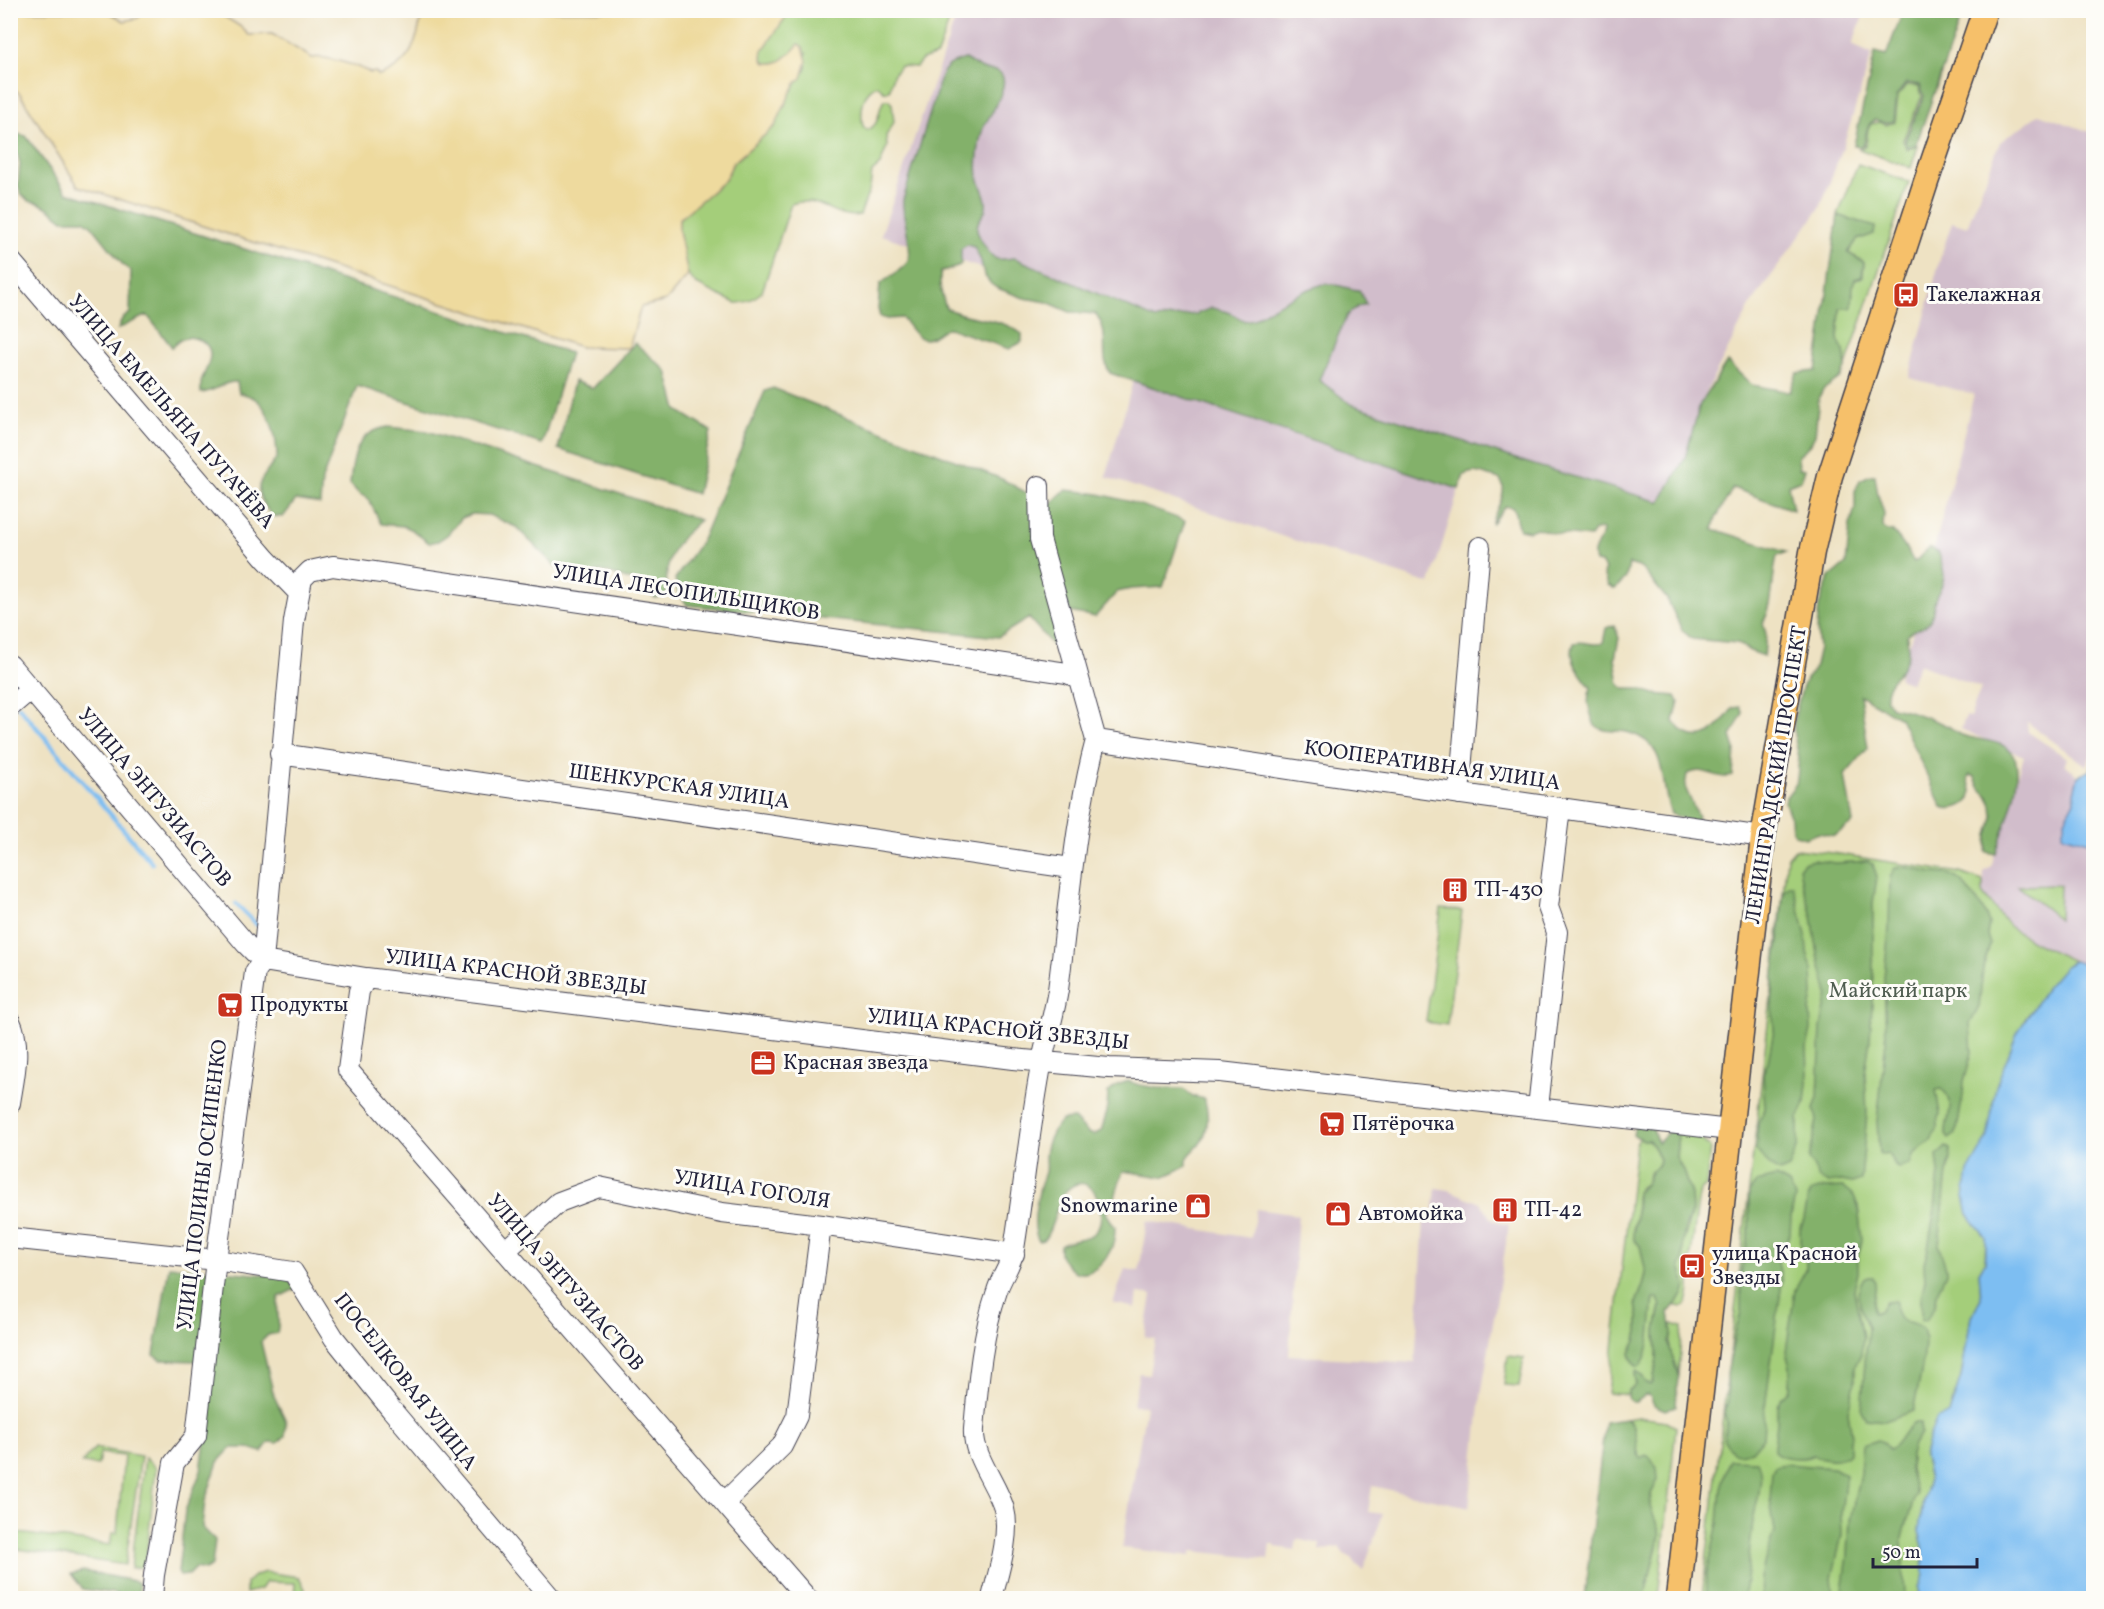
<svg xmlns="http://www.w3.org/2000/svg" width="2104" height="1609" font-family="Vollkorn,serif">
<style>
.industrial{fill:#d1bdcb}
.green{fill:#a4ce7a;stroke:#63785a;stroke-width:1.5}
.forest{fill:#83b16a;stroke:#526a52;stroke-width:1.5}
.sand{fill:#eeda9e;stroke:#887e6c;stroke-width:1.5}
.water{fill:#7dbef2;stroke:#507096;stroke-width:1.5}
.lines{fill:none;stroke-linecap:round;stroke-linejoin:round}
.stream{stroke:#7dbef2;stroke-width:4.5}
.minor-casing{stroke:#413f4f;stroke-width:22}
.major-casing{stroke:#413f4f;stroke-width:27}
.minor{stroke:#fff;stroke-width:20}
.major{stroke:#f6c06b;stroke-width:24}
.labels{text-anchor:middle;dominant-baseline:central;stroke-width:6;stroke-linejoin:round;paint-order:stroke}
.poi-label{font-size:21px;fill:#22223b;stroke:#fdfcf7;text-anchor:start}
.street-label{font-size:21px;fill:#22223b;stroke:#fdfcf7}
.park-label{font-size:21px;fill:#505e51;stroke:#fdfcf7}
</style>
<rect width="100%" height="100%" fill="#fdfcf7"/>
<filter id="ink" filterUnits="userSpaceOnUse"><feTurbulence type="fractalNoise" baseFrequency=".0167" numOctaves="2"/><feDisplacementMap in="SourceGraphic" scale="12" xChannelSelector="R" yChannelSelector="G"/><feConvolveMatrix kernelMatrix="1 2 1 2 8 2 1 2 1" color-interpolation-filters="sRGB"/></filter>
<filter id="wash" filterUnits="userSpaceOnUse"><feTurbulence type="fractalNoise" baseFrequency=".008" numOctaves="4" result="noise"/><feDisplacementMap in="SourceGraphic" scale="24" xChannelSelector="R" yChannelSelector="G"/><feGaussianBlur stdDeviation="1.35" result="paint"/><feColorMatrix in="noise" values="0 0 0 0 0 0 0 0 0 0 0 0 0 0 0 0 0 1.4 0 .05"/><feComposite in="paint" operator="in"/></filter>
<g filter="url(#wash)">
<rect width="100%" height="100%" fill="#eee2c3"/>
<path class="industrial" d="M958,11H1865L1852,45L1872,54L1842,150L1820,208L1751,304L1700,404L1685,458L1661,503L1534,465L1351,404L1318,380L881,235Z
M2039,114L2093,133L2094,747L2087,766L2027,722L2028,732L2067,758L2065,764L2078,776L2074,792L2075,801L2065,820L2062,835L2093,843V938L2086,965L2033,942L2009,926L1983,894L1984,872L1991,867L2024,756L1961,729L1966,716L1970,717L1981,688L1919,664L1911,683L1898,678L1912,635L1974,394L1909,378L1940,259L1952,222L1967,227L2000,142Z
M1133,381L1459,489L1430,584L1287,538L1106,477Z
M1436,1188L1449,1190L1480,1203L1493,1220L1509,1225L1481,1396L1469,1507L1372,1486L1368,1512L1383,1514L1363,1570L1356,1564L1352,1558L1344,1554L1339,1547L1319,1551L1320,1544L1297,1539L1295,1550L1275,1547V1544H1270L1268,1559L1192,1551L1191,1556L1122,1548L1146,1406L1133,1405L1139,1373L1149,1374L1155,1339L1145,1337L1152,1295L1138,1293L1136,1308L1113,1303L1125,1269L1139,1271L1147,1221L1251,1238L1256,1209L1298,1215L1289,1355L1415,1363L1424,1219L1426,1214L1433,1215Z"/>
<path class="green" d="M790,11H953L937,55L922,60L916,67L900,66L893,75L890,89L885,92L877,85C862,91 860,113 863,126L867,130C881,125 877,111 884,100H889L892,104L894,122L886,136L887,147L880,165L872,172L870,188L860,215C832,220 821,194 791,204L762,292C754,298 746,304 735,303L696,284L688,275L679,231V219L725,180L733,163L775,126L791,92L806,68V53L793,51L781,61L769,64L764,62L762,56L763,50Z
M1906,85L1919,86L1922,96L1903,140L1907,149L1918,146L1911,168L1859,149L1866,145L1868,128L1871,124L1880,122L1886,125L1895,122L1898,96Z
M1858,164L1909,182L1846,366L1844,351L1838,340L1840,308L1853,295L1852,286L1855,279L1863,277L1864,262L1848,253L1857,240L1873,234L1875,228L1838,215Z
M1795,849L1832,853L1960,873L1983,881V894L2009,926L2033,942L2074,961L2064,967L2025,1019L1992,1106V1117L1987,1139L1968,1173V1214L1986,1238L1985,1262L1979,1272L1981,1298L1971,1317L1961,1377L1949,1414L1929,1437L1924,1456L1929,1480L1923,1501L1919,1531L1923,1546L1924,1575L1919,1587L1920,1598H1702L1787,858Z
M2060,885L2059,919L2018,886Z
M1441,909L1462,911L1447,1025L1426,1022Z
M1678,1133L1696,1134L1710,1148L1706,1186L1700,1191L1698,1201L1690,1263V1291L1687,1303L1682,1307L1672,1305L1681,1297L1685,1282L1680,1267L1683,1260V1243L1692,1211L1691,1194L1683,1171L1676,1157Z
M1639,1138L1644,1140H1649L1660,1159L1659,1164L1649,1174L1646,1183L1639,1188L1636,1197V1216L1633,1230L1642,1251L1646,1273L1644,1283L1636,1303L1638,1317V1331L1636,1341L1630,1353L1635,1365L1644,1361C1651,1341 1650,1320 1654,1299L1658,1298L1661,1307L1656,1330L1657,1358L1653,1383L1650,1385L1646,1383L1642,1376L1634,1374L1636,1384L1628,1391V1395L1608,1393L1636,1142Z
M1670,1323L1682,1327L1678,1375L1670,1349L1672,1326Z
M1508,1356L1524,1358L1519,1386L1504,1385Z
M1638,1417L1666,1421L1676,1427L1658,1598H1644L1660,1534L1650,1506L1651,1494L1655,1485C1650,1475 1642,1465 1638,1454C1634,1442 1639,1428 1626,1419Z
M95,1448L141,1456L125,1565L11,1548V1532L110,1545L112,1533H117L124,1456L100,1453L98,1465L82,1463Z
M145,1458L156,1468L146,1559L141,1567L131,1568Z
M265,1572L299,1577L305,1589L304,1598H294L295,1583L266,1582L261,1589L246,1593V1583L254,1576Z"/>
<path class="forest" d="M1903,11H1963L1916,145L1907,147L1905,140L1924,96L1920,85L1906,83L1897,95L1894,121L1886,123L1875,120C1865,125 1867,134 1864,144L1859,147L1854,145L1875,53L1886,56Z
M965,59C972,63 978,68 986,70C992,71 998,69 1002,75C1009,88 990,115 984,126C979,137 975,168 979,180C981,187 985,194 986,201C988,213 979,217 977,226C975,233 990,257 997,259C1002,260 1009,258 1015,258L1156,319L1196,314L1212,308L1228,312L1245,321L1254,319C1267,310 1313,284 1327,284C1338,283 1348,290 1359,290L1366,304L1359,306L1347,315L1319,380L1351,404L1534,465L1660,502L1685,458L1700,404L1727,362L1752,385L1790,392L1797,373L1816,371L1838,215L1875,227L1874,234L1857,240L1848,253L1864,262L1862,277L1855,279C1851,288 1853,298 1852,308H1840L1838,340L1844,351L1846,366L1841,377L1823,390L1819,397L1815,435L1811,443L1798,457L1799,468L1805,469L1801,480L1788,485L1793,510L1733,488L1716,518L1713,529L1786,552L1777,556C1771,579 1775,601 1763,623L1766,634L1764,656L1750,651L1737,643L1692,639L1682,630L1667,599L1644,571L1639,567L1629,564L1626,578L1615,589L1608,585L1603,574L1605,569L1601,563L1595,562C1590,547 1603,542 1603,529L1595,530L1590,537L1552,533L1537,528L1529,531L1520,529C1515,523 1517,515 1513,508L1505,506L1491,524C1494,512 1511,490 1499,479C1496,477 1490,477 1486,475C1477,472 1472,471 1464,475L1459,489L1110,373C1098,355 1112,337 1096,314L1070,312L1047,302L1024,298L997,288L991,284L984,275L981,261L974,247L967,245L961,249V264L955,268L941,271C938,284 942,296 946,308C972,322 997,315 1022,334V342L1009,349L949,328C941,329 939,333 932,337C918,345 910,326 902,318L887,319L880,317L878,309L880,284C888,278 899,272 906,264C916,253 901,217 903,200L941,77C946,64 953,63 965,59Z
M11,129L16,134L26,136L66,192L570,353L542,444L357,386L322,480L320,504L296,500L283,517L272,516C248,485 261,483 277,457C277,440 271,412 257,400C251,396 245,394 239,393L237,382C222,381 216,392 201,393C201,388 200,384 202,379C208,365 219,347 197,339C187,334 179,340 172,347L147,315L118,329L122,319L130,313L131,271L123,265L92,226L84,220H63L48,208L39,203L29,201L21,194L18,185L20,164L18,155L11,146Z
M635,343L667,371L677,410L711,431L697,494L558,449L574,381L593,388Z
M773,388L1002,479L1027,493L1062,636L1052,645L1029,618L998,637L687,605L678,592L675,579L702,540L765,391Z
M388,427L427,431L700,520C684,534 669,549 667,572C666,580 667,588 666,596L655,598L630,580L602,571L592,574L575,572L565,571L555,566L516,527L489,515L472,514L462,518L447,535L438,541L429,543L412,530L403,526L381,524L368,498L359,494L350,484C353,456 356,432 388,427Z
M1870,475H1875L1878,495L1884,513L1883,527L1886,531H1892C1901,541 1908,551 1914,562C1921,558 1923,551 1930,548L1939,553C1940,558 1944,571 1944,575C1944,584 1939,590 1936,597C1932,606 1935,617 1927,624C1921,630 1912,628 1907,635C1907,644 1910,650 1907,659C1901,674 1884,681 1886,700L1891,707C1909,709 1931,719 1948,726C1952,728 1955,732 1959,734C1973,740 1991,739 2004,746C2035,762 2002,829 1996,854L1986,852L1988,835L1993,817L1992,805L1987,795L1979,787L1975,777L1970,775L1968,778C1969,783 1972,789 1971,794C1970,806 1952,811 1942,807L1900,718L1860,695L1868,748L1845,775L1853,823L1834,836L1819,833L1805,838L1796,835L1792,831L1791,819L1785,803L1786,797L1796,784L1797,779L1799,757L1794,735V719L1802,689L1806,679L1814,670L1819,648L1817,630L1819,606L1829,578L1846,564L1850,525L1855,508V491L1860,480Z
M1065,490C1107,492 1145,506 1185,521L1163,587L1131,589L1117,592L1095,617L1070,612L1044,531L1048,506Z
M1614,625L1619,638L1615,658L1619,684L1625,689H1640L1654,694L1676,696L1679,702L1674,721C1677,727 1681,731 1687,734C1709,744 1722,722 1733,708L1740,707L1743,713L1731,736L1735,749L1733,776C1718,781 1703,765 1687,774L1685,787L1698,817L1695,824L1671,814C1659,783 1670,745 1630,733C1618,729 1607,734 1595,726C1590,712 1585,701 1591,688C1581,674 1567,661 1574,643C1585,640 1593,647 1603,643L1606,628Z
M1813,860L1836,863L1868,861L1873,864L1877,877L1873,903V988L1870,1040L1865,1073L1867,1113L1861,1180L1852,1183L1842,1181L1828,1183L1819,1178L1809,1159L1817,1120L1814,1109L1818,1097L1821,1027L1828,994L1818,955L1812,916L1802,884L1799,868L1803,863Z
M1906,867L1932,873L1948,874L1962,881L1970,893L1977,900L1986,915L1989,924L1987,935L1990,944L1983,968L1979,1007L1970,1024L1972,1053L1964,1081L1963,1096L1956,1134L1949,1139L1946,1135C1945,1117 1959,1102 1941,1089L1936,1090L1940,1114L1937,1127L1931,1140L1913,1155L1910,1164L1900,1168L1896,1167L1888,1154L1883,1155L1879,1153L1877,1121L1886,1041L1884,977L1889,928L1890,877L1895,868Z
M1793,885L1806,935L1807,952L1812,969L1813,995L1810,1011L1811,1029L1807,1048L1808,1073L1805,1103L1798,1119V1146L1789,1168L1780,1172L1771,1167L1756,1150L1758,1123L1765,1109L1763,1073L1768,1062L1774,1030L1772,1005L1774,973L1779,940L1782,905L1784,892L1789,886Z
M1128,1081L1139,1085L1158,1088L1183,1089L1193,1096L1204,1099C1209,1112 1209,1130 1201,1142C1196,1151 1185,1154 1187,1166L1163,1177L1123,1171L1115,1197L1106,1213L1115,1227C1115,1235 1114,1245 1110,1251C1101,1270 1080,1283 1065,1263C1060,1256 1059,1253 1060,1245C1070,1238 1086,1241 1095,1232C1111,1215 1092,1162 1064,1193C1056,1202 1055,1226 1044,1240L1039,1241C1029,1226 1039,1188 1045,1172C1046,1167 1045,1163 1045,1158C1045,1145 1052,1129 1062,1120L1074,1119L1088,1133L1094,1135L1101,1131L1107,1112L1108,1093L1117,1085Z
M1635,1126L1653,1128L1657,1143L1670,1130L1678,1133L1676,1157L1683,1171L1691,1195L1692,1211L1685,1229L1683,1243V1260L1680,1267L1686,1286L1684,1294L1669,1312L1672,1334L1669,1341L1670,1349L1678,1375L1676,1406L1665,1410L1654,1405L1650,1396L1646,1395L1636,1402H1632L1628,1399V1392L1636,1384L1634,1374L1636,1371L1642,1376L1646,1383L1650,1385L1653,1383L1657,1358L1656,1330L1661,1307L1658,1298L1654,1299C1651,1316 1652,1356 1639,1367L1635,1365L1630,1353L1636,1341L1638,1331V1317L1636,1303L1644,1283L1646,1273L1640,1246L1634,1240L1633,1235L1636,1216L1637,1192L1646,1183L1652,1170L1659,1164L1660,1159L1649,1140H1644L1633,1135Z
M1946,1147L1950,1149L1951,1159L1947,1173L1939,1245C1940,1255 1947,1264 1946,1273L1938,1290L1935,1305L1926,1321L1921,1320V1297L1925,1280L1924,1263L1927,1253L1935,1208L1939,1173L1937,1156Z
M1776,1177L1789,1184L1795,1197L1791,1217L1790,1234L1782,1249L1778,1262L1782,1282L1765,1407L1763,1438L1752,1451L1739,1454L1733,1453L1724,1440V1434L1727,1423L1724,1412L1728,1402L1727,1374L1736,1329L1741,1313V1275L1749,1230V1192L1757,1182Z
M1843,1187L1854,1196L1858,1206L1862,1240L1858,1257V1273L1854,1290L1863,1337L1861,1354L1855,1366V1383L1848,1412L1852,1436L1849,1442V1453C1840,1463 1825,1459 1813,1455C1804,1460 1781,1459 1774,1451V1447L1777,1422V1406L1780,1399L1789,1391L1790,1387V1367L1786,1352L1795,1289L1806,1269V1261L1800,1242V1230L1804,1219L1808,1198L1812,1191L1824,1188Z
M169,1266L287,1277L295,1289L279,1297C275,1313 281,1318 277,1333L268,1335L261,1342L274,1396L286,1421L285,1436L278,1443L269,1442L262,1452L248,1448H231L218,1462L205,1501L202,1527L215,1540L212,1566L205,1570L195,1568L188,1575L180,1576L178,1572L185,1511L201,1471L211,1393L197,1361L161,1360L154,1355Z
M1868,1277H1873C1880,1290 1869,1301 1874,1313L1879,1311L1886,1302L1896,1301V1310L1900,1319C1906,1323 1917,1322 1922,1328C1931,1339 1916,1396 1913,1411L1885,1421L1866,1419L1861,1410L1868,1328L1860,1307L1859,1296L1860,1285L1863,1279Z
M1626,1419C1640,1428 1633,1445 1640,1458L1646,1455L1651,1458L1657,1468L1658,1480L1651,1494L1650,1506L1660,1534L1644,1598H1584L1605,1422Z
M1915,1423H1920L1921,1433L1913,1445L1910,1455V1470L1916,1494L1908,1518L1902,1542L1905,1595L1902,1598H1842L1848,1555L1850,1520L1860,1474L1862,1445L1878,1440L1883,1442L1889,1450C1902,1443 1902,1429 1915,1423Z
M1730,1460L1757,1461C1767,1480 1753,1509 1752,1530C1750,1550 1747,1573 1744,1594L1742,1598H1707V1573L1718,1523L1721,1488L1728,1464Z
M1785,1464L1833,1468L1846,1475L1841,1513L1842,1535L1832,1578L1834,1598H1762L1761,1578L1765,1560L1775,1532L1770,1500L1772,1471L1775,1466Z
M83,1571L138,1582L141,1598H117V1594L83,1589L71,1574Z"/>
<path class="sand" d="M10,11H107L124,21L138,18L143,11H216L241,27L249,35L272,34L312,58C323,55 360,66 370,73L375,72L379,76C411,65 418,41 422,11H790L763,50L762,56L764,62C778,68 791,53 799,44L803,47L807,61L802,78L797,82L791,92L775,126L733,163L725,180L679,219V231L688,275L666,301L641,307L629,348L581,347L78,186L20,94L11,86Z"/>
<path class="water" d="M2093,761V843L2062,835L2065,820L2075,801L2074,792L2078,776L2090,771Z
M2093,938V1598H1920L1919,1587L1924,1575L1923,1546L1919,1531L1923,1501L1929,1480L1924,1456L1929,1437L1937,1418L1949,1414L1961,1377L1971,1317L1981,1298L1979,1272L1985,1262L1986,1254V1238L1968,1214L1964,1197L1968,1172L1987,1139L1996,1086L2017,1033L2046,988L2064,967L2074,961L2086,965Z"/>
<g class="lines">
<path class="stream" d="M19,707L152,863
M236,904L257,925"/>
</g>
</g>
<g filter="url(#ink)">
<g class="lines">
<defs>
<path id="minor" d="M10,260L266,559L298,592
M10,665L246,944L263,961L366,978L1013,1059L1109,1068L1220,1072L1730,1130
M10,707L31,689
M1096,740L1349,778L1763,837
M280,754L1071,868
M1459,794L1480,547
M366,978L359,991L348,1070L807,1598
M10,1021C22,1046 14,1077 10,1103
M1538,1108L1557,932L1548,907L1560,808
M10,1238L216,1260L293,1272L334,1338L391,1409L551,1598
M505,1251L559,1202L599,1187L722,1213L821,1225L1014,1254
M725,1502L782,1446L797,1416L821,1225
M152,1598L154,1575L174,1463L196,1436L216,1260L255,972L263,961L294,621L302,579L310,571L333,566L1067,673L1078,678
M992,1598C998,1573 1011,1535 1004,1509C997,1484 972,1456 974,1429C978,1384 982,1334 997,1291C1001,1277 1012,1264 1014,1249C1024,1187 1030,1123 1042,1061C1047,1037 1054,1015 1058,990C1069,907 1074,822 1096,740L1040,539L1039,486"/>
<path id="major" d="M1678,1598L1763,837L1812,552L1830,476L1926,182L1985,10"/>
</defs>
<use href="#minor" class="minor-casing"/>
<use href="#major" class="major-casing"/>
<use href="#minor" class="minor"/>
<use href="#major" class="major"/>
</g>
</g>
<defs>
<symbol id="bus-square" viewBox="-11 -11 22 22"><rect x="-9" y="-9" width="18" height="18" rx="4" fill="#c8321e" stroke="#fdfcf7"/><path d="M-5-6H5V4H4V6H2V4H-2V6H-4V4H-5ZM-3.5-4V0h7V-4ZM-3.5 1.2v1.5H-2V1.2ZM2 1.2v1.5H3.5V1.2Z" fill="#fff"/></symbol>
<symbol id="building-square" viewBox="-11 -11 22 22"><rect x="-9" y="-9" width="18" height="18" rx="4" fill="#c8321e" stroke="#fdfcf7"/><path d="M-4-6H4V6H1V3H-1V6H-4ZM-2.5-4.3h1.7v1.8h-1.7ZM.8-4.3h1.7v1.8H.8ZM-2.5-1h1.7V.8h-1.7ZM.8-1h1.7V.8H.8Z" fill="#fff"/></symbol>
<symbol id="supermarket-square" viewBox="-11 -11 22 22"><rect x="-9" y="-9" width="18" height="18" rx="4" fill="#c8321e" stroke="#fdfcf7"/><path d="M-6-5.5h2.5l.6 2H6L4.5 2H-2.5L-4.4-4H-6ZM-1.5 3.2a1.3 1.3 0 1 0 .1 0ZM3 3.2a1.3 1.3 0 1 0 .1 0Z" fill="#fff"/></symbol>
<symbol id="office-square" viewBox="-11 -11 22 22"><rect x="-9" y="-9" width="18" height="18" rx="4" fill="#c8321e" stroke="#fdfcf7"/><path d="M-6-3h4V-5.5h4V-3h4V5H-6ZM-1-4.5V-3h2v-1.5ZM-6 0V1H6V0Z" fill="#fff"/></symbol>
<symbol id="shop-square" viewBox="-11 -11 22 22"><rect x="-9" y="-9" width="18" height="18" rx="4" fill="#c8321e" stroke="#fdfcf7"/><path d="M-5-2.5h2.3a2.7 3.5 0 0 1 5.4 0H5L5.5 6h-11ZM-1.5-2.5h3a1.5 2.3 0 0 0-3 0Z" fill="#fff"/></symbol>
</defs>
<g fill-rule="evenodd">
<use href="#bus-square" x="1891" y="280" width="30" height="30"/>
<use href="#building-square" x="1440" y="875" width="30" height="30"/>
<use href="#supermarket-square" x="215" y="990" width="30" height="30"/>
<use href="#office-square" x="748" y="1048" width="30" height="30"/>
<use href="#supermarket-square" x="1317" y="1109" width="30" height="30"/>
<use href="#shop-square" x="1183" y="1191" width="30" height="30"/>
<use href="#building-square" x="1490" y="1195" width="30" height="30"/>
<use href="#shop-square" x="1323" y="1199" width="30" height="30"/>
<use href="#bus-square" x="1677" y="1251" width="30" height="30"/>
</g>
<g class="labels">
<g class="poi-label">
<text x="1926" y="295">Такелажная</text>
<text x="1474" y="890">ТП-430</text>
<text x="250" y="1005">Продукты</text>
<text x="783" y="1063">Красная звезда</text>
<text x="1352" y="1124">Пятёрочка</text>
<text x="1178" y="1206" text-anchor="end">Snowmarine</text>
<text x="1524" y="1210">ТП-42</text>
<text x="1358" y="1214">Автомойка</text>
<text x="1712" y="1254">улица Красной<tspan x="1712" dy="24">Звезды</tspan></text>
</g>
<g class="street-label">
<text transform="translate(171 412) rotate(49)">УЛИЦА ЕМЕЛЬЯНА ПУГАЧЁВА</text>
<text transform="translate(686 593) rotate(9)">УЛИЦА ЛЕСОПИЛЬЩИКОВ</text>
<text transform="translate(1432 766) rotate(8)">КООПЕРАТИВНАЯ УЛИЦА</text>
<text transform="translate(1777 775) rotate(-81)">ЛЕНИНГРАДСКИЙ ПРОСПЕКТ</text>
<text transform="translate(679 787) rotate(8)">ШЕНКУРСКАЯ УЛИЦА</text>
<text transform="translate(154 798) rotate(50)">УЛИЦА ЭНТУЗИАСТОВ</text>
<text transform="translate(516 973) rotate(7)">УЛИЦА КРАСНОЙ ЗВЕЗДЫ</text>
<text transform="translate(998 1030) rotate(6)">УЛИЦА КРАСНОЙ ЗВЕЗДЫ</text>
<text transform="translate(203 1185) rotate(-83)">УЛИЦА ПОЛИНЫ ОСИПЕНКО</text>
<text transform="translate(752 1190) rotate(9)">УЛИЦА ГОГОЛЯ</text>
<text transform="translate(565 1283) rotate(49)">УЛИЦА ЭНТУЗИАСТОВ</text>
<text transform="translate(405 1382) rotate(52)">ПОСЕЛКОВАЯ УЛИЦА</text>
</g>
<g class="park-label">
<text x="1898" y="991">Майский парк</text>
</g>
</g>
<rect width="2104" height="1609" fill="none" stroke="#fdfcf7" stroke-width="36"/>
<path d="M1873 1558v9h104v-9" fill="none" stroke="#22223b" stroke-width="3"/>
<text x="1882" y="1558" font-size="18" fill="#22223b" stroke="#fdfcf7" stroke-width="4.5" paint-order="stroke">50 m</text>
</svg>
